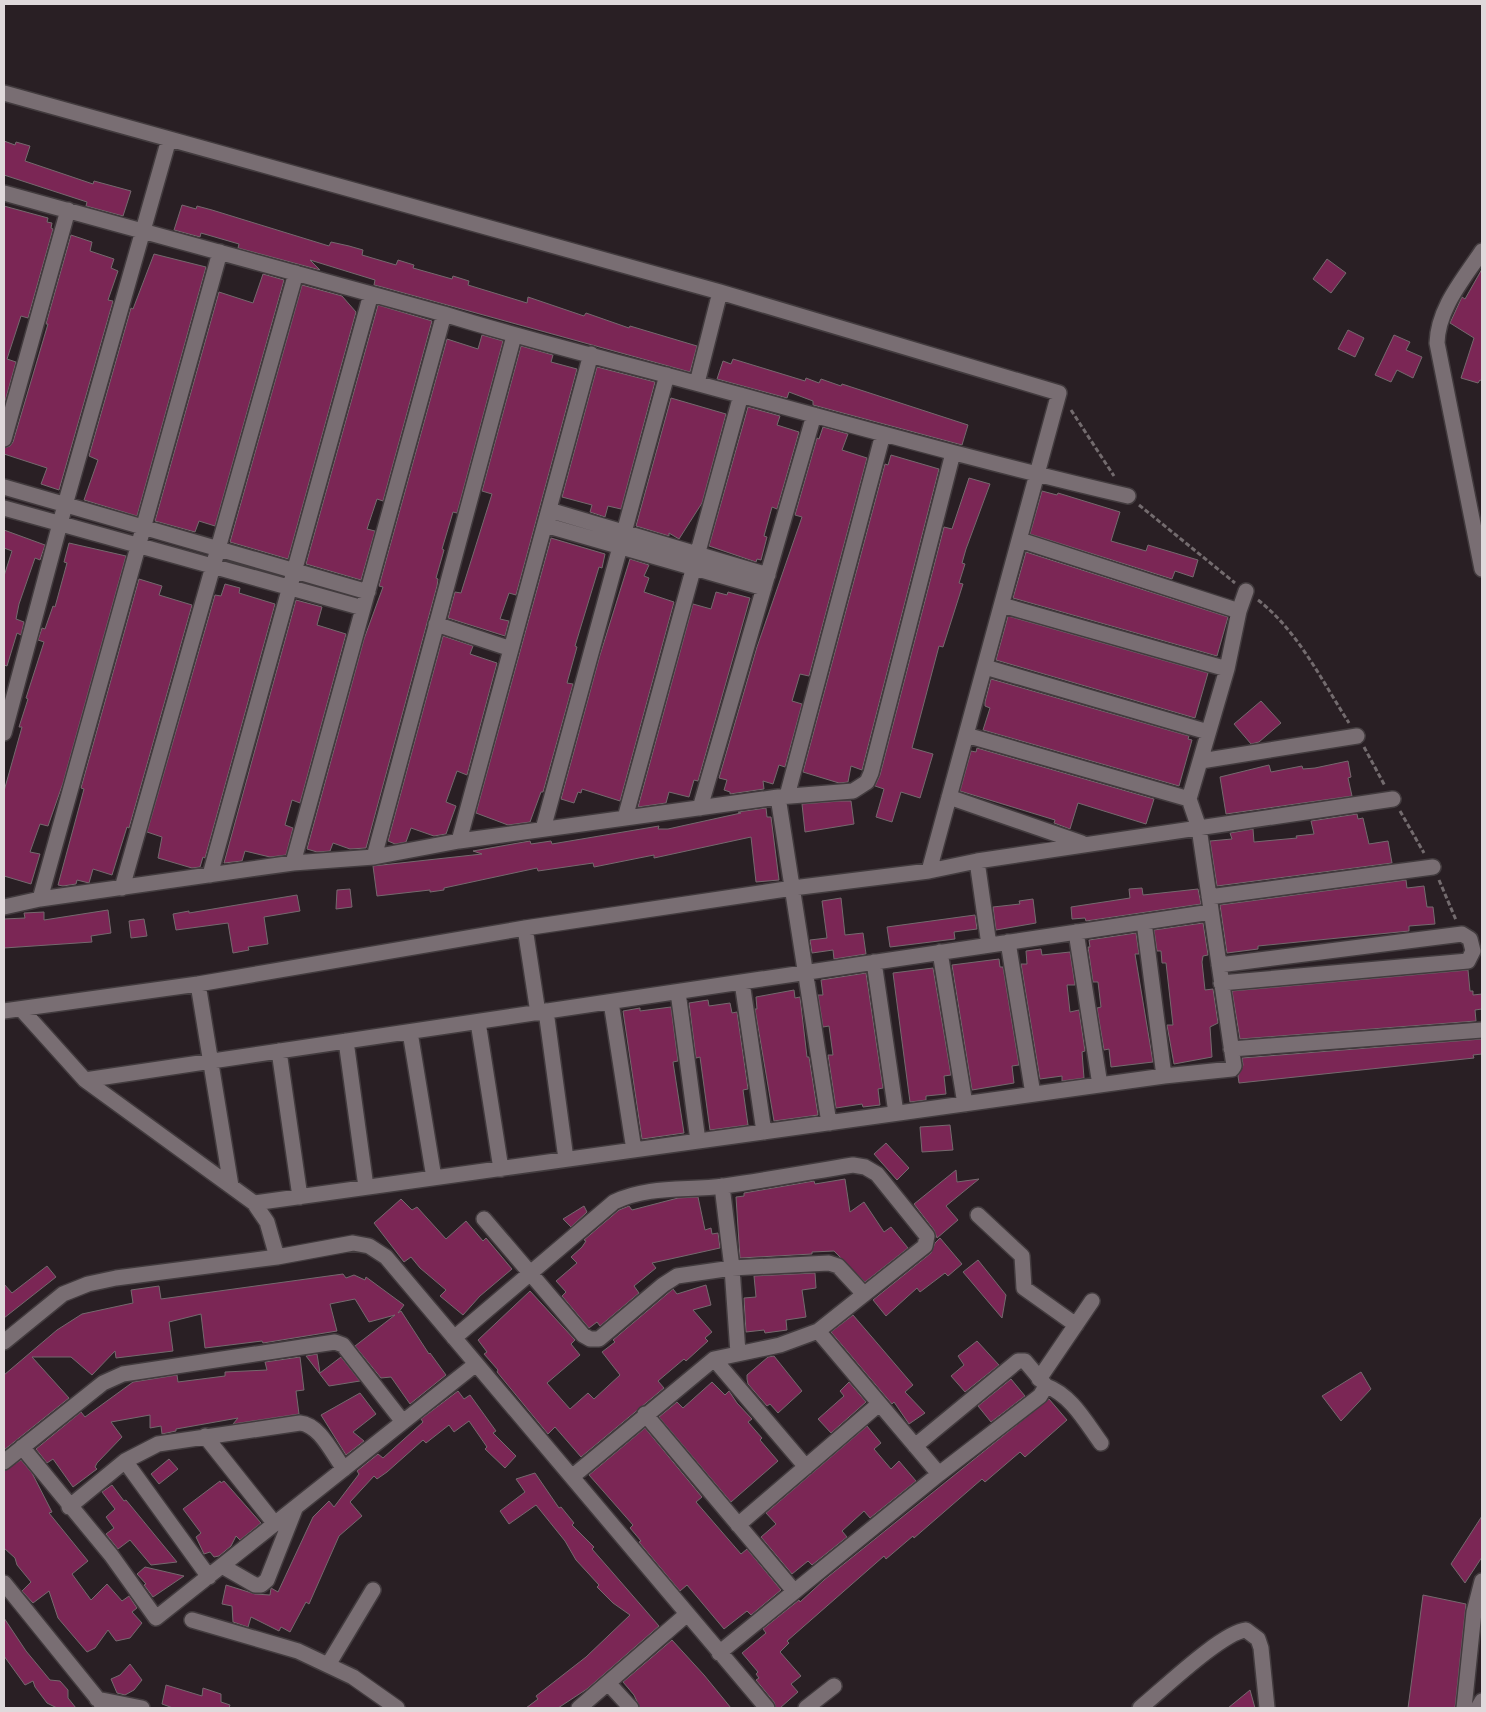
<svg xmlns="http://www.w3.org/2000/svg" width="1486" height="1712" font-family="Commissioner,sans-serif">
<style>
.building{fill:#7b2655;stroke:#75696e}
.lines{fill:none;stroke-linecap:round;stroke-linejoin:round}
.street-casing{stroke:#423b3e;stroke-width:18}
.path{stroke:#736b6e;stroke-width:3;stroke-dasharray:5 2.5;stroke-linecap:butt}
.street{stroke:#796e73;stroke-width:15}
</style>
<rect width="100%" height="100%" fill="#291f24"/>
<path class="building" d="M4,141L15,145L16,142L30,146L25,161L93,184L94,181L131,191L123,216L86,206L87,202L4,175Z
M182,205L196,209L197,206L212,210L329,246L331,242L349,246L363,250L362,255L396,265L398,260L414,265L413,268L452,279L453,276L469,281L468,285L527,303L528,297L584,316L586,313L629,328L630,326L697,346L690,372L382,287L374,285L375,280L310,260L320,270L238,248L239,244L201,233L200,237L174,230Z
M4,206L48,218L47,222L52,223L51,228L53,229L28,318L21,316L7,359L16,362L4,405Z
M71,235L92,242L90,251L114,259L111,268L118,271L108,300L113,301L59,490L41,484L47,468L4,454V448L10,446L13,442L48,324H46Z
M154,254L206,267L137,516L84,500L98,460L89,456L131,308L133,309Z
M1327,259L1346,273L1331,293L1313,279Z
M1482,269V381L1480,380L1478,383L1461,378L1474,338L1450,323L1461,299L1462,297L1465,299Z
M263,274L284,280L215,526L199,521L195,532L155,521L219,292L253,303Z
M302,285L342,296L356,312L288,559L230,542Z
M378,305L432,321L383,501L377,499L367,529L375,531L361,580L306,564Z
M1348,330L1364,338L1355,357L1338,349Z
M482,335L503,341L457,513L453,512L442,549L444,550L436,578L438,579L437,586L366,848L350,849L333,843L330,851L317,852L307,849L364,639L383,587L379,586L447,339L478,349Z
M1394,335L1410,342L1406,350L1422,357L1413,378L1397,370L1391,382L1375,375Z
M521,346L553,355L551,362L577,369L516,595L509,593L500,619L509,621L505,636L448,618L455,592L461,593L492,494L482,491Z
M733,359L805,381L806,378L819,383L821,379L841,386L842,384L968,425L962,445L813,405V401L789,392L787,398L717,379L723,361L731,364Z
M597,367L655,382L621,509L608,506L605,517L590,512L592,505L562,497Z
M671,398L726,414L702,503L679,539L669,533V536L636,526Z
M748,407L780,416L777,425L799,432L777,509L772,507L764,536L767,537L761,560L757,559L756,562L709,546Z
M823,427L848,434L842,450L867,458L809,676L800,674L792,701L802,704L785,767L779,765L773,784L763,781L764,789L730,794V792L724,790L727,780L719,778L757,647L802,517L795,515L817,438L819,439Z
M891,455L939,469L862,770L851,766L848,782L839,783L803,772L885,464L888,465Z
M969,478L990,484L966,549L962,563L965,564L959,583L963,584L943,647L939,646L912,748L933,754L920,798L901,792L892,822L876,817L884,789L875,786L880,775L944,527L952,529Z
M1042,491L1057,495L1058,493L1120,512L1111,541L1146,551L1148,545L1198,560L1193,577L1175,571L1172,579L1030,534Z
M4,530L45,545L40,560L35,558L19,604L16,619L24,622L21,635L17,633L7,666L4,665V576L12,551L4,548Z
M551,538L605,554L602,568L599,567L575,646L577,647L567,683L573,684L543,792H541L530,822L508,825L476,813Z
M69,543L126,556L63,783L48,826L40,824L30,852L40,854L31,884L4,876V791L22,727H19L28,699L26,698L44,642L38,640L42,628L45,629L53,606L55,607L67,563L64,562Z
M1026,552L1228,617L1217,656L1013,598Z
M630,559L649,565L644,576L649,578L644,592L674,602L620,801L582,789L581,793L578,792L574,803L561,799L600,655Z
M139,579L162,586L159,595L192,605L129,828L127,827L112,875L93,869L89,883L77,880L76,884L63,886L58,885L84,789L81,788Z
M225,584L240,588L239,593L275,604L205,858L203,857L200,867L192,868L158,858L162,837L147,832L215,595L221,596Z
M716,592L727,595L728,592L750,598L698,781L694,780L689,797L669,792L666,803L638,807L693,604L711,609Z
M296,600L322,607L317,625L346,634L300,803L292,800L285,825L293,828L286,855L270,857L245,851L242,861L224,863Z
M1008,616L1208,673L1195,718L996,660Z
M443,636L473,646L470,654L497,663L467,775L457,771L446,802L456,806L446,834L434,836L411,828L406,842L395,844L388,841Z
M991,679L1189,736L1188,739L1192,740L1179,786L983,730L990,708L985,706V702Z
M1261,701L1281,723L1259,742L1251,744L1234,724Z
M977,748L1154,799L1146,824L1078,803L1070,829L1054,823L1055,820L960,791L971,751L976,752Z
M1348,761L1351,777L1348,778L1352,796L1226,814L1220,777L1269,765L1271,772L1302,766L1303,769L1315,768Z
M840,801H851L854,824L805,832L802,804Z
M766,808L767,817H771L779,880L756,882L751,837L654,858V855L594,867L593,863L538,871L537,868L444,888V890L430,892V890L377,896L373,866L482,854L473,851L530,841L531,844L551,841L552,844L659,826L658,829H668L741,813L738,812Z
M1357,814L1358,819L1363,818L1369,844L1388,841L1392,863L1217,886L1210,841L1232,839L1230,833L1253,829L1254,842L1297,838L1296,836L1314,834L1311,821Z
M1406,880L1407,888L1424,886L1427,907H1433L1435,924L1409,926V931L1258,946V949L1227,953L1220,905Z
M1142,888L1143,895L1198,889L1201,904L1086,921L1085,918L1072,919L1071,907L1130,898L1129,889Z
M350,889L352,907L336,909L337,890Z
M297,895L300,911L264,917L268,944L248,947L249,950L233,953L228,923L176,930L173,914L189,911V913Z
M841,898L845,935L863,933L866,954L834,959L833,950L812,953L810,940L827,938L822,901Z
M1033,899L1036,923L996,930L993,907L1020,904L1019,901Z
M108,910L111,933L91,936L92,942L4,948V919L25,918L24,913L44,912V920Z
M975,915L977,929L954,932L955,939L890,947L887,927Z
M144,919L147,936L131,938L129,921Z
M1203,923L1208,955L1203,956L1202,962L1205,990L1213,989L1218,1023L1210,1027L1212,1057L1174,1064L1167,1025H1173L1166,963H1162L1161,951H1157L1154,930Z
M1136,933L1139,954H1135L1153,1062L1111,1067L1109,1049L1104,1050L1097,1008L1101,1007L1098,982H1093L1088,947H1090L1089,940Z
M1041,949L1042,955L1070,952L1075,985H1067L1070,1012L1079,1010L1085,1051L1082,1052L1084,1078L1062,1081V1076L1040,1079L1021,964H1027L1026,951Z
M999,959L1000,967H1003L1019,1065L1012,1066L1014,1083L972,1090L952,965Z
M933,968L951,1075L944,1076L946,1094L926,1096V1100L910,1102L893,973Z
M1468,970L1470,991H1473V995L1482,994V1009L1475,1010L1476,1021L1240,1039L1232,991Z
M866,973L883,1088L878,1089L880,1105L863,1107L862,1104L836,1108L828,1055H833L829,1026L823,1027L818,995H823L821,980Z
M794,990L795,998L800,997L807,1057H809L818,1115L774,1121L755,1009H757L756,997Z
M708,1000L709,1006L730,1003L732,1013L737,1012L748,1089L743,1090L748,1125L710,1130L700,1057L696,1058L689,1003Z
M671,1007L678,1061L673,1062L684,1133L642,1139L623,1011L640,1008V1011Z
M1482,1039V1054L1473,1055L1474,1058L1239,1083L1238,1076L1243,1065L1242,1058Z
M950,1125L953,1150L922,1152L920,1127Z
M886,1143L909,1168L897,1180L874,1154Z
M956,1170L957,1182L979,1179L946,1206L958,1220L937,1238L934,1230L914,1204Z
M845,1179L850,1212L864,1202L884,1232L891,1227L908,1248L865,1282L834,1251L812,1252V1254L740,1258L736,1197L744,1196V1193L814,1181L815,1184Z
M698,1197L705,1230L711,1228L712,1234L718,1233L720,1248L652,1263L656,1268L634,1286L639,1293L600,1326L597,1322L589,1328L562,1296L566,1292L556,1281L577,1263L571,1257L582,1247L586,1241L584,1240L619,1210L629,1206L632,1210L678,1198Z
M401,1199L412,1210L417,1207L446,1239L466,1221L483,1241L486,1238L512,1269L480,1296L463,1315L440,1296L446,1290L420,1268L411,1257L404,1262L374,1223Z
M584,1206L587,1212L571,1227L563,1219Z
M940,1238L962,1264L948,1276L945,1273L920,1292L917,1288L886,1316L873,1300L931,1253L935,1243Z
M978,1260L1006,1295L1002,1318L963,1272Z
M47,1266L56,1277L4,1318V1284L12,1293Z
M815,1273L816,1288L802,1290L806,1317L786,1320L787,1330L765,1333L764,1330L746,1332L744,1298L756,1297L754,1276Z
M343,1274L346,1278L354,1275L365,1280L366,1277L404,1305L398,1313L401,1311L429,1354L430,1353L446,1375L410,1404L391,1377L381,1378L355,1346L395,1315L369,1322L355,1299L330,1304L337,1331L263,1343L262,1341L205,1348L201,1314L169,1322L173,1351L116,1358L115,1351L92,1375L71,1357H32L69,1398L4,1450V1375L57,1330L82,1314L133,1303L131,1290L159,1286L161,1299Z
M706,1285L711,1305L693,1310L712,1332L705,1338L708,1341L686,1361L684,1359L658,1381L664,1388L581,1457L555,1427L548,1434L497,1372L498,1370L484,1354L487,1352L478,1340L530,1291L575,1340L571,1344L580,1355L547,1383L570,1409L588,1393L594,1399L620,1375L602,1352L615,1342L613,1340L673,1289L677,1294Z
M853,1315L913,1385L905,1392L925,1413L909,1424L894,1402L892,1404L831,1332Z
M977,1341L999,1365L965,1392L951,1376L964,1365L958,1356Z
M317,1354L320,1373L341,1357L360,1381L329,1386L306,1356Z
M774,1356L802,1391L778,1413L770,1404L767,1406L748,1384L747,1379V1375L768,1357Z
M300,1357L304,1390L296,1391L299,1414L233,1424L238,1418L176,1429V1431L162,1434L161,1426L150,1428V1415L111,1422L122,1437L97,1463L95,1467L97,1469L73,1487L53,1459L47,1463L36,1449L81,1412L85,1417L133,1382L177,1375L178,1382L225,1376V1372L267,1370L265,1362Z
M1361,1372L1371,1389L1341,1421L1322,1396Z
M1011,1379L1025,1396L991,1422L978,1406Z
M712,1382L725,1395L729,1391L737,1403L752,1419L748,1422L762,1438L760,1440L778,1461L731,1502L659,1417L677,1402L683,1408Z
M849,1382L866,1402L831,1433L818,1419L844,1396L840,1391Z
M458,1391L464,1399L470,1395L496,1431L493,1433L516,1456L505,1468L485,1449L487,1447L469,1421L454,1432L449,1425L426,1443L423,1440L387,1472L377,1479L374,1476L350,1502L362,1516L339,1536L309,1604L306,1602L290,1632L281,1627L279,1631L251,1617L248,1627L233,1622L232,1606L222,1604L226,1585L255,1594L270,1595L271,1588L278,1592L313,1517L329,1501L334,1507L359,1474L357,1471L378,1454L383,1458L423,1422L421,1419Z
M360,1393L376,1414L353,1432L364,1441L346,1455L321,1415Z
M1049,1399L1067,1420L1025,1457L1020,1452L985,1482L982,1479L914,1538L913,1536L886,1559L884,1556L787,1641L789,1643L780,1652L801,1676L791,1684L798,1692L780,1708H776L774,1702L756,1680L759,1678L756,1674L758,1672L742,1653L766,1633L763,1629L799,1600L800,1602L824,1580Z
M867,1426L881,1443L874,1449L891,1469L899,1461L916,1481L870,1518L864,1511L842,1531L847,1537L812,1565L808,1561L792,1574L761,1537L776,1524L766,1513Z
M645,1428L702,1497L696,1502L741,1554L747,1549L781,1590L751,1615L747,1611L724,1629L687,1585L680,1591L639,1542L641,1541L630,1528L633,1525L589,1475Z
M169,1459L178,1469L159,1484L151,1474Z
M21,1460L32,1473L52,1512L49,1513L88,1561L72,1574L91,1600L107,1584L122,1601L129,1596L137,1608L132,1612L142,1623L130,1638L116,1641L108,1630L95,1648L87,1652L58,1618L49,1591L33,1603L22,1591L31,1582L17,1565L15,1558L4,1548V1471Z
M535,1473L559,1508L561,1507L574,1523L572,1525L594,1547L592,1549L613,1573L659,1626L587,1689L558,1708H526L538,1699L536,1696L586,1657L630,1615L613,1603L597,1587L599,1585L576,1560L565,1541L536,1505L509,1524L500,1511L525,1492L516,1479Z
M220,1481L221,1483L224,1481L261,1523L240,1540L236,1536L231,1546L219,1556L214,1557L210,1552L204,1554L196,1537L201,1533L183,1509Z
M112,1485L124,1501L126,1500L177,1562L151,1565L130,1540L118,1549L106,1534L114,1528L106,1517L115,1509L102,1492Z
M1482,1516V1557L1465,1583L1451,1564Z
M145,1567L184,1576L153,1597L144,1585L146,1584L137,1574Z
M1423,1595L1466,1604L1455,1708H1408Z
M4,1618L26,1651L50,1680L60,1681L68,1690V1698L76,1708H57L47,1703L35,1687L33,1681L25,1685L4,1656Z
M672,1640L704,1675L731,1708H640L634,1695L623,1682Z
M130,1664L142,1680L134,1690L125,1695L117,1693L111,1679L120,1675Z
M166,1685L202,1696L203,1688L221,1694V1702L230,1705L229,1708H173L162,1704Z
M1250,1690L1255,1708H1228Z"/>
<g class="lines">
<defs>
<path id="street" d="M4,93L720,292L1059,393L929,871
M4,193L444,314C533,342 624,363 714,388C852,425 989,464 1128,496
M1482,251C1463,280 1438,308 1437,343L1482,569
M697,383L720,292
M4,439L68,210
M4,487L368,592
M4,508L363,608
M549,510L768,575
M545,525L764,588
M1020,540L1239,611
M1002,605L1227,669
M436,624L511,649
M985,667L1208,732
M4,733L65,505L169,139
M966,735L1189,799
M1201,761L1357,736
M787,796L883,434
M778,797L829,1123
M949,797L1082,843
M700,808L814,415
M625,818L741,395
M543,829L667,375
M459,841L591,354
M374,857L514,336
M977,861L989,945
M293,863L444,314
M210,875L371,294
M122,888L296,273
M1209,897L1433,867
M40,899L220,252
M4,907L40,899L293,863L374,857L459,841L778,797L853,791L867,782L871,773L953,453
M1144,922L1164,1076
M525,928L538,1013
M1076,932L1100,1085
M1008,942L1033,1094
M940,952L965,1104
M874,962L896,1113
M1219,965L1462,934L1470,939L1473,951L1468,961L1221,983
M742,982L764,1132
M198,984L231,1186
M678,992L698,1141
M611,1002L634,1150
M22,1010L85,1080L254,1203L267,1222L277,1257
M4,1011L198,984L525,928L793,888L929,871L977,861L1393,799
M546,1011L566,1159
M478,1022L501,1169
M410,1032L434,1178
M346,1041L366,1187
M1231,1049L1482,1030
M279,1051L300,1197
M85,1080L1211,912
M722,1186L732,1268L738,1353
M254,1203L1164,1076L1232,1069L1234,1066L1199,828L1189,799L1227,669L1239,611L1246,591
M978,1215L1022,1256L1024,1288L1076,1325
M484,1219L583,1335L590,1339H599L663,1285L677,1276L732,1268L829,1263L838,1266L863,1293
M818,1331L939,1474
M454,1338L614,1202C649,1185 687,1191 724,1186C767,1180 810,1172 853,1165L865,1167L877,1174L927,1236L925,1246L818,1331L780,1345L714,1359L573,1476
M4,1342L63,1294L88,1284L116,1278L277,1257L353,1243L369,1246L386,1257L767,1708
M714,1359L806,1467
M1039,1379L1092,1301
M1046,1386C1071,1395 1085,1421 1101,1443
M645,1414L794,1591
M205,1436L275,1524
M22,1447L111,1555L156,1618L476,1364
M125,1461L209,1577
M4,1462L103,1383L123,1374L335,1342L343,1345L403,1422
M69,1507L125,1461L158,1444L300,1423C320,1425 332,1453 344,1469
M738,1525L879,1404
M222,1566L255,1585H261L267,1580L295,1509
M4,1583L105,1708
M192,1620L298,1651L353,1677L397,1708
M719,1653L939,1474L1040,1396L1046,1386L1025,1361H1018L915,1446
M328,1665L373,1590
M609,1684L631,1708
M97,1699L142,1708
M579,1708L686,1615
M806,1708L834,1686
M1140,1708C1161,1691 1222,1632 1246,1630L1258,1639L1261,1648L1267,1708
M1464,1708L1474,1612L1482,1581
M1478,1708L1482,1701"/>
</defs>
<use href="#street" class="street-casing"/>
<path class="path" d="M1071,410L1114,476
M1139,505L1235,583
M1258,600C1298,631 1322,681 1349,723
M1364,747L1385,786
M1400,811L1424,853
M1439,880L1456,920"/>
<use href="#street" class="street"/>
</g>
<rect width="1486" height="1712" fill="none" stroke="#dfd9db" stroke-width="10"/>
</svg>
